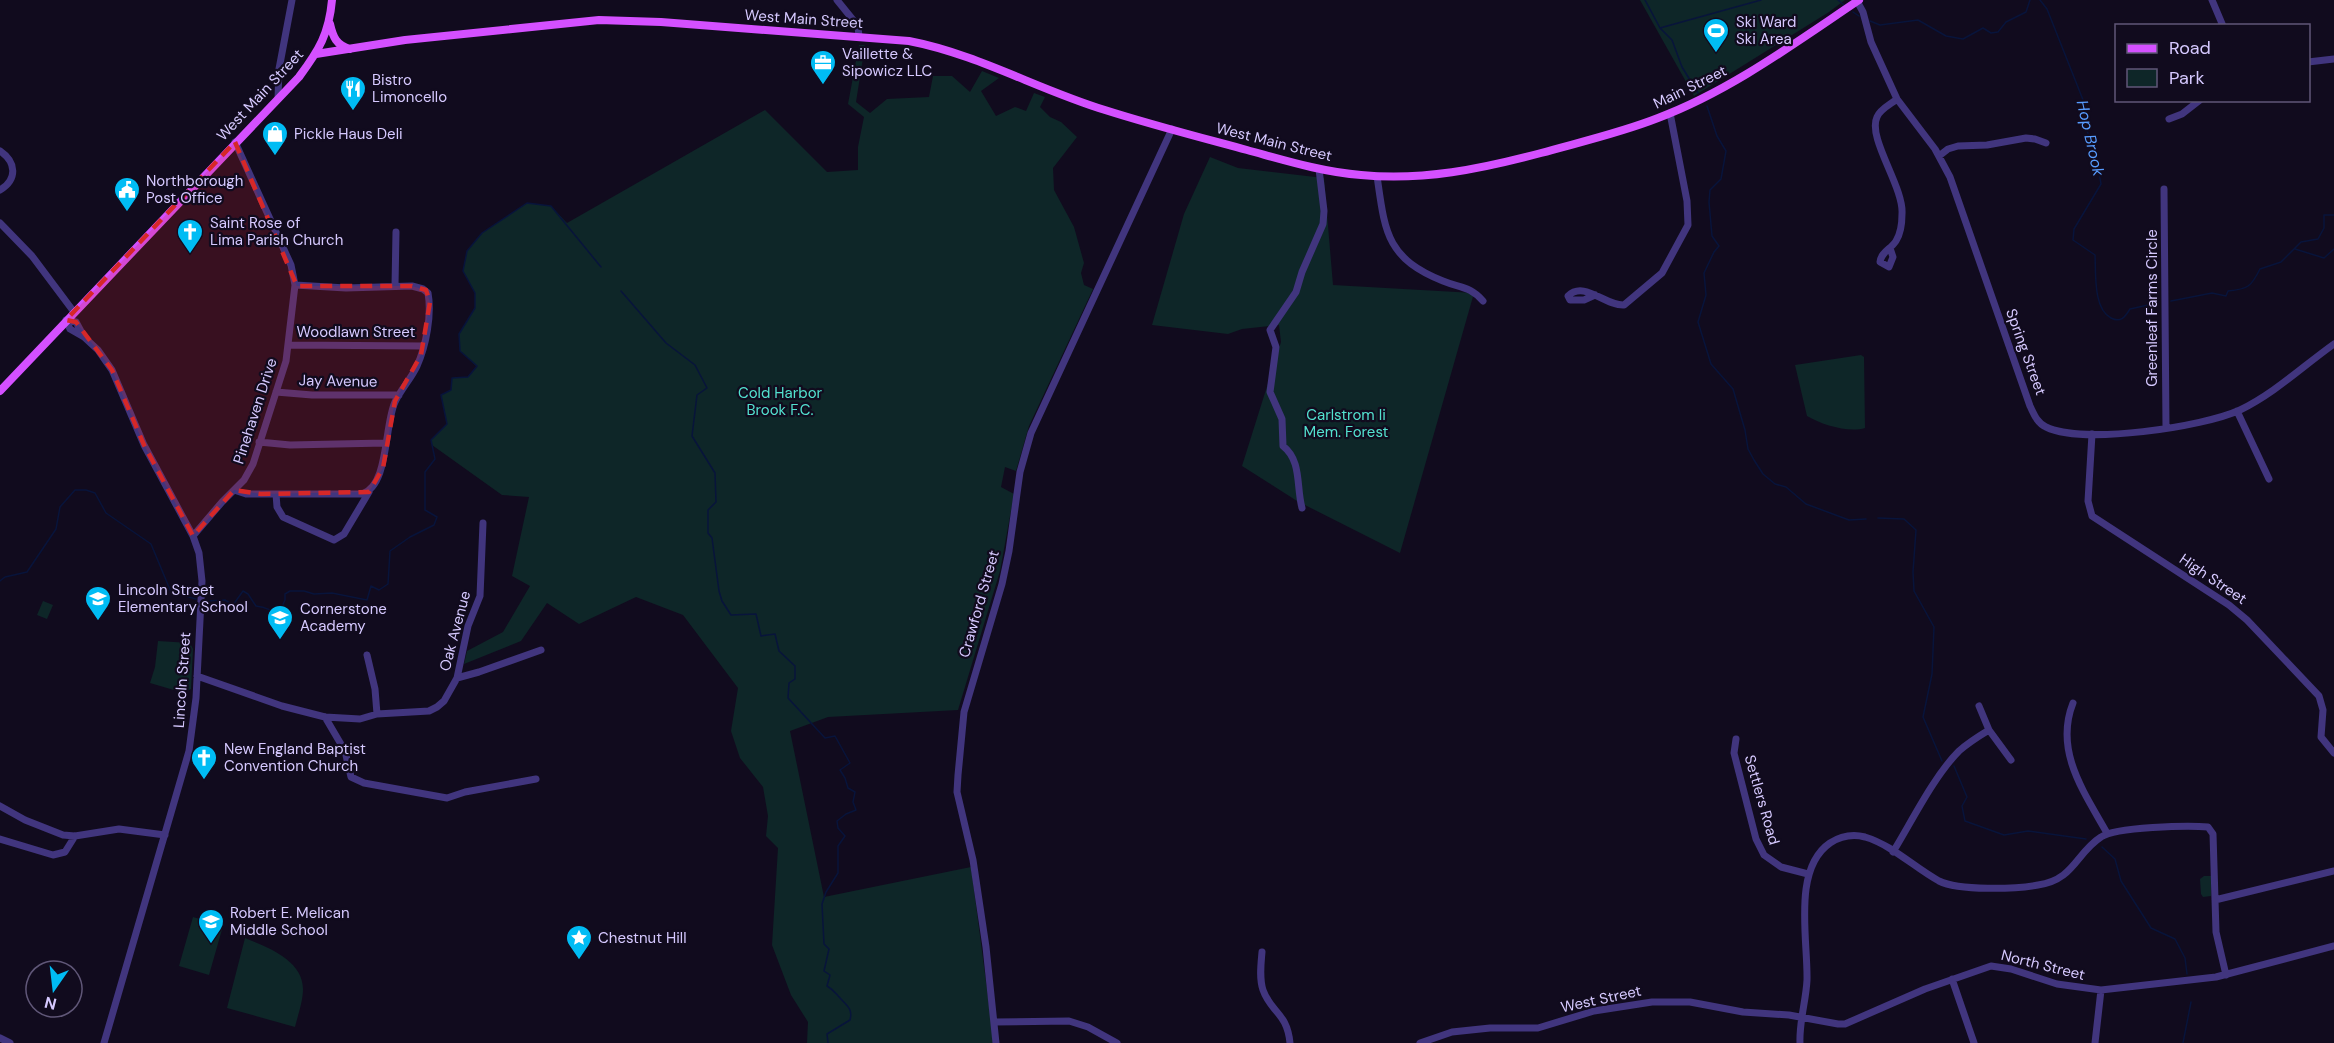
<svg xmlns="http://www.w3.org/2000/svg" width="2334" height="1043" viewBox="0 0 2334 1043" font-family="'DM Sans',sans-serif">
  <style>
    .green { fill: #0e2628 }
    .lines { fill: none; stroke-linecap: round; stroke-linejoin: round }
    .stream { stroke: #08143b; stroke-width: 1.5 }
    .minor { stroke: #41357e; stroke-width: 7 }
    .major { stroke: #d450ff; stroke-width: 8 }
    .marked { fill: #d62828; fill-opacity: 0.2; stroke: #d62828; stroke-width: 4.5; stroke-dasharray: 12 8; stroke-linejoin: round }
    .labels { text-anchor: middle; stroke-width: 4.5; stroke-linejoin: round; paint-order: stroke }
    .street-label { font-size: 15px; fill: #d6c9ff; stroke: #110b1e }
    .poi-label { font-size: 15px; fill: #d6c9ff; stroke: #110b1e; text-anchor: start }
    .park-label { font-size: 15px; fill: #53e1cf; stroke: #110b1e }
    .water-label { font-size: 16px; font-style: italic; fill: #579cff; stroke: #110b1e }
  </style>
  <rect width="100%" height="100%" fill="#110b1e"/>
  <path class="green" d="M1640,0H1845L1829,12L1694,96Z
    M859,45H865L856,102L870,113L887,99L929,97L933,76H952L970,92L982,71L999,78L981,91L996,116L1015,107L1026,111L1034,93L1045,97L1040,107L1050,117L1061,122L1077,137L1053,168L1054,190L1074,227L1084,263L1081,273L1084,285L1093,289L1029,426L1016,471L1005,467L1001,487L1014,494L1000,571L958,710L828,717L790,731L824,897L971,867L994,1043H807L808,1022L791,995L772,945L778,848L766,836L768,816L763,787L740,758L731,731L738,688L683,615L636,597L579,624L547,603L521,641L464,664L467,651L503,632L530,586L512,576L529,497L502,495L432,445L431,440L447,424L441,395L451,390L452,378L468,377L477,367L460,351L459,334L475,308V293L463,271L467,251L482,233L527,203L551,206L567,223L765,110L827,172L858,170V147L864,117L848,104Z
    M1210,157L1238,168L1324,178L1333,285L1474,293L1400,553L1297,501L1242,466L1281,342L1279,325L1242,329L1228,334L1152,325L1184,214Z
    M1861,355L1864,357L1865,428C1849,433 1822,425 1807,416L1795,365Z
    M43,601L53,605L47,619L37,615Z
    M158,641L190,643L193,649L191,689L184,693L150,683L155,667Z
    M2204,876H2211V896L2203,897L2201,894L2200,879Z
    M193,917L223,926L209,975L179,966Z
    M245,938C267,947 303,960 303,989C303,1001 298,1015 295,1027L227,1008Z"/>
  <g class="lines">
    <path class="stream" d="M1645,0L1660,28L1761,0
      M1838,0L1844,5
      M2040,0L2047,9L2089,115L2085,126L2095,151L2101,184L2074,229L2073,240L2095,255C2096,273 2093,309 2111,318C2121,323 2125,317 2130,309L2157,303
      M1853,12L1859,16
      M1870,21L1880,25L1918,20L1946,36L1963,39L1983,28L1991,33L1998,32L2006,22L2026,12L2030,0
      M1660,28L1672,40L1682,67L1698,93
      M1707,106L1717,136L1726,151L1721,179L1710,190L1709,202L1712,236L1719,246L1714,252L1704,273L1706,295L1698,322L1711,364L1733,389L1745,430L1748,449L1754,460L1763,474L1775,484L1786,487L1806,504L1849,520L1866,519
      M2295,249L2324,258L2334,249
      M621,291L666,343L695,365L707,388L697,395L692,436L715,473L716,502L708,510V533L712,538L719,591L722,601L731,615L756,614L761,636L775,634L779,651L795,666V679L789,683L788,698L825,738L835,736L850,763L840,770L845,778L848,788L855,792L853,802L856,810L846,814L837,821L838,828L845,836L838,846V873L826,892L822,904L824,944L829,949L824,971L830,975L827,986C834,990 836,994 841,999C847,1006 853,1009 850,1020L827,1034L828,1043
      M2171,301L2212,293L2226,296L2228,291C2248,289 2251,287 2260,269L2281,262L2301,242L2318,239L2324,228V215H2334
      M1878,518L1904,519L1916,530L1913,572L1914,591L1934,627L1932,674L1923,717L1942,761
      M0,581L5,577L27,572L56,529L60,507L75,490H86L95,493L106,513L151,544L171,592L196,599
      M207,601L225,600L233,605L243,591L248,594L256,606C268,607 269,611 279,613L285,600V594L290,591H304L314,594L332,593L367,600L371,586L379,590L388,584L390,551L410,537L434,525L437,517L425,510V472L435,459L431,440L447,424L441,395L451,390L452,378L468,377L477,366L460,351L459,334L475,308V293L463,271L467,251L482,233L527,203L551,206L601,267
      M1954,766L1967,797L1962,806L1965,821L2004,835L2028,831L2086,839
      M2102,847L2115,859L2121,881L2151,928L2175,939L2185,958L2187,974
      M2183,1043L2191,1002"/>
    <path class="minor" d="M837,0L858,26L859,37
      M2212,0L2223,26
      M1857,1L1863,12L1871,42L1897,99L1935,149L1950,177L2030,406C2034,414 2037,423 2046,427C2083,445 2203,427 2240,410C2275,393 2303,366 2334,344
      M2308,62L2334,59
      M278,99L279,69L292,0
      M2169,119L2182,114L2200,100
      M0,151C16,162 18,179 0,190
      M1939,156L1948,149L1958,146L1987,145L2026,138L2035,139L2046,143
      M1377,176C1385,232 1386,258 1443,281C1460,288 1470,286 1483,301
      M2164,189L2166,428
      M0,223L32,256L74,312
      M1890,248L1893,257L1889,267L1880,262C1881,252 1891,249 1896,241C1901,233 1902,223 1902,214C1904,187 1867,138 1877,117C1880,109 1891,104 1897,99
      M395,286L396,232
      M1595,295L1584,300H1570L1568,296C1584,280 1605,306 1624,305L1662,273L1688,225L1687,201L1670,113
      M66,320L70,329L84,337L98,350L112,370L144,445L193,536L199,553L202,581L196,698L189,751L104,1043
      M66,320L76,322L83,335
      M289,345L423,346
      M276,392L312,395H399
      M2237,411L2269,479
      M2092,434L2088,501L2092,516L2229,605L2247,620L2319,696L2323,710L2321,737L2334,753
      M259,442L290,445L385,443
      M234,490L246,494H362C389,486 384,426 395,402C401,389 411,379 417,366C426,346 432,315 428,293L423,289L412,286L346,288L295,285
      M276,494L277,507L283,517L334,540L344,534L369,492
      M1302,508C1296,486 1302,461 1283,446L1282,419L1270,392L1276,347L1270,330L1296,292L1302,272L1323,224L1324,211L1319,169
      M193,536L222,502L244,480L253,464L286,361L295,285L291,265L235,142
      M367,655L375,689L377,714
      M197,676L282,706L325,717L360,719L377,714L429,711L437,707L444,701L457,678L468,626L480,596L483,523
      M457,678L479,672L541,650
      M2073,703C2054,751 2084,792 2107,833
      M1979,706L1989,730L2011,760
      M325,717L345,751L351,777L364,783L447,798L465,792L536,779
      M1736,739L1734,753L1756,839L1764,855L1781,867L1808,874
      M0,806L25,820L63,835L75,836L119,829L165,835
      M0,839L53,855L65,852L75,836
      M1893,852C1912,821 1934,776 1959,751C1968,743 1979,736 1989,730
      M2215,900L2334,871
      M1262,952C1261,964 1259,978 1263,990C1271,1013 1287,1012 1290,1043
      M1952,979L1974,1043
      M994,1022L1069,1021L1088,1027L1117,1043
      M0,1038L10,1043
      M996,1043L986,947L973,860L957,792L958,775L964,712L1002,584L1009,551L1020,472L1031,433L1172,129
      M1420,1043L1452,1032L1490,1028H1538L1594,1011L1652,1002H1690L1743,1012L1789,1015L1838,1024H1845L1925,989L1991,966L2011,969L2057,984L2101,990L2216,977L2334,946
      M1800,1043C1799,1022 1806,1001 1807,980C1808,940 1792,869 1830,843C1841,836 1853,834 1865,837C1892,845 1915,868 1939,881C1959,891 2016,889 2038,885C2074,880 2076,853 2101,837C2115,827 2189,825 2208,827L2213,834L2216,932L2226,975
      M2095,1043L2101,990"/>
    <path class="major" d="M330,24C333,37 336,45 350,49
      M316,54L405,40L599,20L661,22L909,41C977,54 1039,90 1105,110C1152,125 1199,137 1247,150C1284,160 1322,172 1361,175C1423,181 1481,169 1541,153C1580,142 1620,133 1658,118C1730,91 1795,43 1859,0
      M0,391L299,77C319,50 329,34 332,0"/>
  </g>
  <path class="marked" d="M235,142L297,286H412L426,290L430,302L421,355L395,401L383,468L369,492L261,494L234,490L193,536L144,445L112,370L76,322L66,320Z"/>
  <defs>
    <symbol id="stadium-pin" viewBox="-11 -11 22 30"><path d="M0 17L-7.5 6A9.5 9.5 0 1 1 7.5 6Z" fill="#00bcf4" stroke="#110b1e"/><path d="M0-5a6.5 5 0 1 0 0 10a6.5 5 0 1 0 0-10ZM-3.5-1.8h7v3.6h-7Z" fill="#fff"/></symbol>
    <symbol id="office-pin" viewBox="-11 -11 22 30"><path d="M0 17L-7.5 6A9.5 9.5 0 1 1 7.5 6Z" fill="#00bcf4" stroke="#110b1e"/><path d="M-6-3h4V-5.5h4V-3h4V5H-6ZM-1-4.5V-3h2v-1.5ZM-6 0V1H6V0Z" fill="#fff"/></symbol>
    <symbol id="restaurant-pin" viewBox="-11 -11 22 30"><path d="M0 17L-7.5 6A9.5 9.5 0 1 1 7.5 6Z" fill="#00bcf4" stroke="#110b1e"/><path d="M-5-6h1v4h1v-4h1v4h1v-4h1v5L-1.5 .5V6h-2V.5L-5-1ZM5-6V6H3V1.5H1.5Q1.5-4 5-6Z" fill="#fff"/></symbol>
    <symbol id="shop-pin" viewBox="-11 -11 22 30"><path d="M0 17L-7.5 6A9.5 9.5 0 1 1 7.5 6Z" fill="#00bcf4" stroke="#110b1e"/><path d="M-5-2.5h2.3a2.7 3.5 0 0 1 5.4 0H5L5.5 6h-11ZM-1.5-2.5h3a1.5 2.3 0 0 0-3 0Z" fill="#fff"/></symbol>
    <symbol id="civic-pin" viewBox="-11 -11 22 30"><path d="M0 17L-7.5 6A9.5 9.5 0 1 1 7.5 6Z" fill="#00bcf4" stroke="#110b1e"/><path d="M-.6-6.5H3V-4.5H.6V-3L4-1V1h2V6H-6V1h2V-1L-.6-3ZM-1.2 2.5V6h2.4V2.5Z" fill="#fff"/></symbol>
    <symbol id="church-pin" viewBox="-11 -11 22 30"><path d="M0 17L-7.5 6A9.5 9.5 0 1 1 7.5 6Z" fill="#00bcf4" stroke="#110b1e"/><path d="M-1.2-6h2.4v3.5h3.3v2.4h-3.3V6h-2.4V-.1h-3.3v-2.4h3.3Z" fill="#fff"/></symbol>
    <symbol id="school-pin" viewBox="-11 -11 22 30"><path d="M0 17L-7.5 6A9.5 9.5 0 1 1 7.5 6Z" fill="#00bcf4" stroke="#110b1e"/><path d="M0-5L7-2L0 1L-7-2ZM-4 1L0 2.5L4 1V4Q0 6-4 4Z" fill="#fff"/></symbol>
    <symbol id="sight-pin" viewBox="-11 -11 22 30"><path d="M0 17L-7.5 6A9.5 9.5 0 1 1 7.5 6Z" fill="#00bcf4" stroke="#110b1e"/><path d="M0-6L1.8-2.2L6-1.7L2.9 1.2L3.7 5.4L0 3.3L-3.7 5.4L-2.9 1.2L-6-1.7L-1.8-2.2Z" fill="#fff"/></symbol>
  </defs>
  <g fill-rule="evenodd">
    <use href="#stadium-pin" x="1701" y="16" width="30" height="40"/>
    <use href="#office-pin" x="808" y="48" width="30" height="40"/>
    <use href="#restaurant-pin" x="338" y="74" width="30" height="40"/>
    <use href="#shop-pin" x="260" y="119" width="30" height="40"/>
    <use href="#civic-pin" x="112" y="175" width="30" height="40"/>
    <use href="#church-pin" x="175" y="217" width="30" height="40"/>
    <use href="#school-pin" x="83" y="584" width="30" height="40"/>
    <use href="#school-pin" x="265" y="603" width="30" height="40"/>
    <use href="#church-pin" x="189" y="743" width="30" height="40"/>
    <use href="#school-pin" x="196" y="907" width="30" height="40"/>
    <use href="#sight-pin" x="564" y="923" width="30" height="40"/>
  </g>
  <g class="labels">
    <g class="street-label">
      <text transform="translate(804 19) rotate(4)" y="5">West Main Street</text>
      <text transform="translate(1690 87) rotate(-26)" y="5">Main Street</text>
      <text transform="translate(260 95) rotate(-47)" y="5">West Main Street</text>
      <text transform="translate(1274 142) rotate(14)" y="5">West Main Street</text>
      <text transform="translate(2152 308) rotate(-90)" y="5">Greenleaf Farms Circle</text>
      <text x="356" y="337">Woodlawn Street</text>
      <text transform="translate(2026 352) rotate(70)" y="5">Spring Street</text>
      <text transform="translate(338 381) rotate(1)" y="5">Jay Avenue</text>
      <text transform="translate(255 411) rotate(-72)" y="5">Pinehaven Drive</text>
      <text transform="translate(2213 579) rotate(34)" y="5">High Street</text>
      <text transform="translate(979 604) rotate(-74)" y="5">Crawford Street</text>
      <text transform="translate(455 631) rotate(-75)" y="5">Oak Avenue</text>
      <text transform="translate(182 680) rotate(-86)" y="5">Lincoln Street</text>
      <text transform="translate(1762 800) rotate(74)" y="5">Settlers Road</text>
      <text transform="translate(2043 965) rotate(14)" y="5">North Street</text>
      <text transform="translate(1601 999) rotate(-12)" y="5">West Street</text>
    </g>
    <g class="poi-label">
      <text x="1736" y="27">Ski Ward<tspan x="1736" dy="17">Ski Area</tspan></text>
      <text x="842" y="59">Vaillette &amp;<tspan x="842" dy="17">Sipowicz LLC</tspan></text>
      <text x="372" y="85">Bistro<tspan x="372" dy="17">Limoncello</tspan></text>
      <text x="294" y="139">Pickle Haus Deli</text>
      <text x="146" y="186">Northborough<tspan x="146" dy="17">Post Office</tspan></text>
      <text x="210" y="228">Saint Rose of<tspan x="210" dy="17">Lima Parish Church</tspan></text>
      <text x="118" y="595">Lincoln Street<tspan x="118" dy="17">Elementary School</tspan></text>
      <text x="300" y="614">Cornerstone<tspan x="300" dy="17">Academy</tspan></text>
      <text x="224" y="754">New England Baptist<tspan x="224" dy="17">Convention Church</tspan></text>
      <text x="230" y="918">Robert E. Melican<tspan x="230" dy="17">Middle School</tspan></text>
      <text x="598" y="943">Chestnut Hill</text>
    </g>
    <g class="park-label">
      <text x="780" y="398">Cold Harbor<tspan x="780" dy="17">Brook F.C.</tspan></text>
      <text x="1346" y="420">Carlstrom Ii<tspan x="1346" dy="17">Mem. Forest</tspan></text>
    </g>
    <g class="water-label">
      <text transform="translate(2091 138) rotate(77)" y="6">Hop Brook</text>
    </g>
  </g>
  <rect x="2115" y="24" width="195" height="78" fill="#110b1e" stroke="#605778" stroke-width="1.5"/>
  <rect x="2127" y="44" width="30" height="9" fill="#d450ff" stroke="#605778" stroke-width="1.5"/>
  <text x="2169" y="54" font-size="18" fill="#d6c9ff">Road</text>
  <rect x="2127" y="69" width="30" height="18" fill="#0e2628" stroke="#605778" stroke-width="1.5"/>
  <text x="2169" y="84" font-size="18" fill="#d6c9ff">Park</text>
  <g transform="translate(54 989) rotate(194)"><circle r="28" fill="#110b1e" stroke="#605778" stroke-width="1.5"/>
  <path d="M0-4.5L10 22L0 15L-10 22Z" fill="#00bcf4"/>
  <text y="-9" font-size="16" font-weight="bold" text-anchor="middle" fill="#d6c9ff">N</text>
  </g>
</svg>
